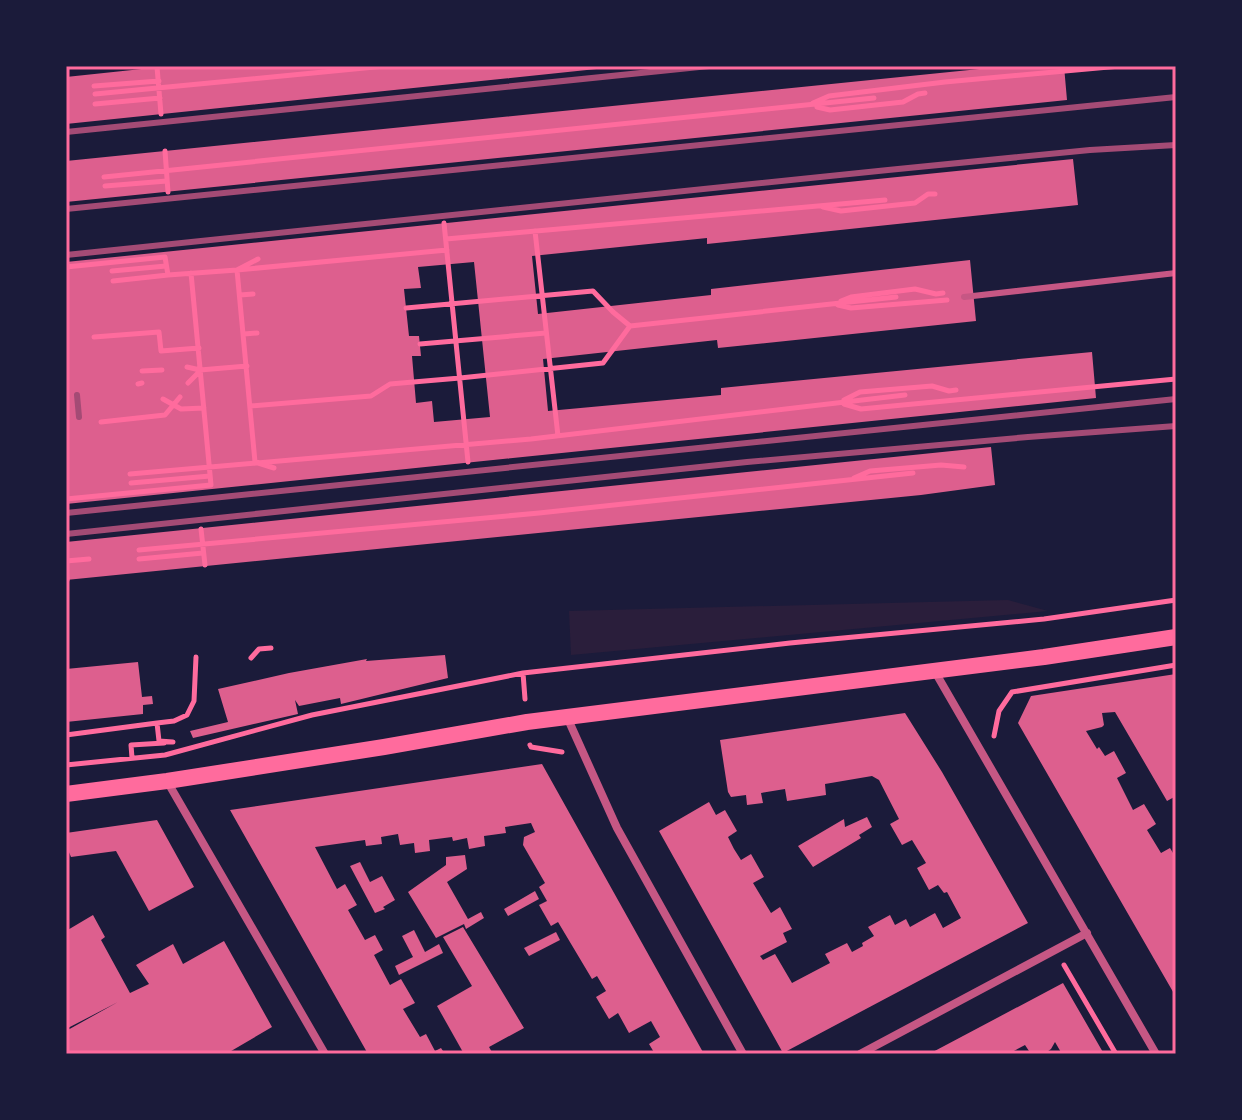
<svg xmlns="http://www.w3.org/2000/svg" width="1242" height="1120" viewBox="0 0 1242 1120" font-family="Rubik,sans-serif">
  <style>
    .green { fill: #2a1e3b }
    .building { fill: #dd5f8e; fill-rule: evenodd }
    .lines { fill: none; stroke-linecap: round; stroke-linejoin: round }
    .path { stroke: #ff6b9d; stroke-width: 5 }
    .service { stroke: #c65784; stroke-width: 6 }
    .minor { stroke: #c65784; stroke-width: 8 }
    .secondary { stroke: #ff6b9d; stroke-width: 16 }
    .rail { stroke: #a44b75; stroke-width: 6 }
    .neatline { fill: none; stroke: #ff6b9d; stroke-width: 3 }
  </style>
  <rect width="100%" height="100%" fill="#1b1b3a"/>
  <path class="green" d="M1008,600L1048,611L571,655L569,611Z"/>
  <path class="building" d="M170,66H606V68L66,124V77Z
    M1009,66H1064L1067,100L66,202V161Z
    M1073,159L1078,205L707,244V238L532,256L538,314L711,295V289L970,260L976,321L718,348L717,340L543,359L548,411L721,395V388L1092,352L1096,398L66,504V262ZM474,262L490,417L434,422L432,401L416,403L412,356H421L419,336H409L404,289L421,288L418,267Z
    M991,447L995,485L921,495L66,580V542Z
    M445,655L448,678L341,704L340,698L299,706L295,700L298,714L193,738L190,731L228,722L218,689L289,673L367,659L366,661Z
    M138,662L142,697L152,696L153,704L143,705V714L66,722V669Z
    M1176,674V796L1167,801L1115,712L1102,713L1104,725L1102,727L1086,731L1097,749L1099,747L1105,756L1114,751L1126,773L1117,778L1133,810L1144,804L1156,824L1147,830L1161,853L1170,848L1176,858V873L1173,875L1176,880V997L1018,723L1031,696Z
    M905,713L942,772L1028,923L783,1053L659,831L709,802L716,815L725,810L737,831L728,837L734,849L741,860L751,854L764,877L753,883L771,913L780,907L792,929L783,933L787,942L760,956L763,960L775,954L792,983L830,963L825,954L847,943L852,952L863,946L862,943L874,936L868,927L890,915L895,925L906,919L910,927L935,913L943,928L961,918L947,892L944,893L938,885L929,890L917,868L926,863L912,840L902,845L890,824L899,819L879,780L872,776L825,784L826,795L787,801L785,789L761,793L763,803L747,805L746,795L731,797L728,792L720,740Z
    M542,764L704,1054H655L649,1044L660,1037L651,1021L629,1033L618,1013L609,1019L596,997L606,991L597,976L592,979L558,922L551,926L539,905L547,901L539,887L545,883L523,845L524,837L535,832L531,823L505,827L506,833L484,836L485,846L469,849L467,838L453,841L452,837L429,840L430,851L415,853L414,843L400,845L398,834L381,837L382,844L366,846L365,840L315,847L337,889L345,884L357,905L348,910L365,940L375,935L383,950L374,955L390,985L401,979L415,1003L403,1009L420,1037L426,1034L435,1051L441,1048L445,1054H368L230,810Z
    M867,817L872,827L859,835L861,838L813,867L798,846L844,819L845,827Z
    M157,820L194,887L149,911L116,851L71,857L66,845V833Z
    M465,855L467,869L447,882L468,919L481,912L484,918L466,929L464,924L436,938L408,892L446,865V857Z
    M360,862L370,882L382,876L395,900L383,907L385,909L375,913L350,866Z
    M535,891L539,899L508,916L504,909Z
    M93,915L105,937L101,940L130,993L149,984L136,965L173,944L183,964L224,941L272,1027L226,1054H66V1031L118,1002L66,1029V1020L69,1018L66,1013V931Z
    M463,927L524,1028L489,1047L493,1054H464L437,1006L472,986L443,937Z
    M414,930L425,952L439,944L443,953L399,975L395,966L413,957L402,936Z
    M556,932L560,940L529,956L524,948Z
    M1063,983L1104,1054H1062L1055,1042L1051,1049L1044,1054H1031L1025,1045L1012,1052L1014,1054H929Z"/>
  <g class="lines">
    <path class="path" d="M157,67L161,114
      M94,86L159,81
      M95,94L385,66
      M813,103L829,96L945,82L1120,66
      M95,104L160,98
      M817,107L830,110L903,102L918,94L925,93
      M165,151L168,192
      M104,177L874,98
      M105,186L167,181
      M823,207L841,211L915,203L928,194H935
      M444,223L468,462
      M535,231L558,436
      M446,239L885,200
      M66,267L165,257L168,275L237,270L258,259
      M112,271L166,266
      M113,281L168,275
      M240,295L253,294
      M841,301L851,297L915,289L936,294L943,293
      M838,305L851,308L947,300
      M630,326L896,297
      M244,334L257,333
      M94,337L159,332L161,351L199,348
      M420,344L546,333
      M187,367L200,370L247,366
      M142,371L162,370
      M188,383L200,371
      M138,384L142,383
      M163,399L181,409L204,408
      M844,400L860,392L932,386L949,391L956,390
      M844,404L861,409L1176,379
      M250,406L371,396L390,384L460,378L603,363L630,326L613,312L593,291L406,308
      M101,422L165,415L180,397
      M274,468L255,462L237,270L447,250
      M130,474L531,439L905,395
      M854,478L870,471L941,465L964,467
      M131,483L210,476
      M66,499L211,485L191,273
      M201,529L205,565
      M139,550L539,513L913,473
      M139,559L203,553
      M66,561L89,559
      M66,567L67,580
      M251,658L259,649L271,648
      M525,699L523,673L790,643L1044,619L1176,600
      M157,723L174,721L187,715L194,701L196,657
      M66,735L157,723L159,741L173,742
      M994,736L999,711L1012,692L1176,665
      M530,745L531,747L562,752
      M132,758L131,745L164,743
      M66,765L165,755L312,715L523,673
      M1064,965L1116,1054"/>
    <path class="service" d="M964,297L1176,273"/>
    <path class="minor" d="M934,670L1156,1054
      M567,717L617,828L743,1054
      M167,781L325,1054
      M860,1054L1087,933"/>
    <path class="secondary" d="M66,794L167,781L384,747L527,722L1044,657L1176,637"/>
    <path class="rail" d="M66,132L709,66
      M66,209L1176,97
      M66,255L888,170L1090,150L1176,145
      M77,395L79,417
      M66,513L1176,399
      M66,534L747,462L1028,437L1176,426"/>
  </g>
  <rect width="1242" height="1120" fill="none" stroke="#1b1b3a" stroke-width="136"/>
  <rect x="68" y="68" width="1106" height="984" class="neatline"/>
</svg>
